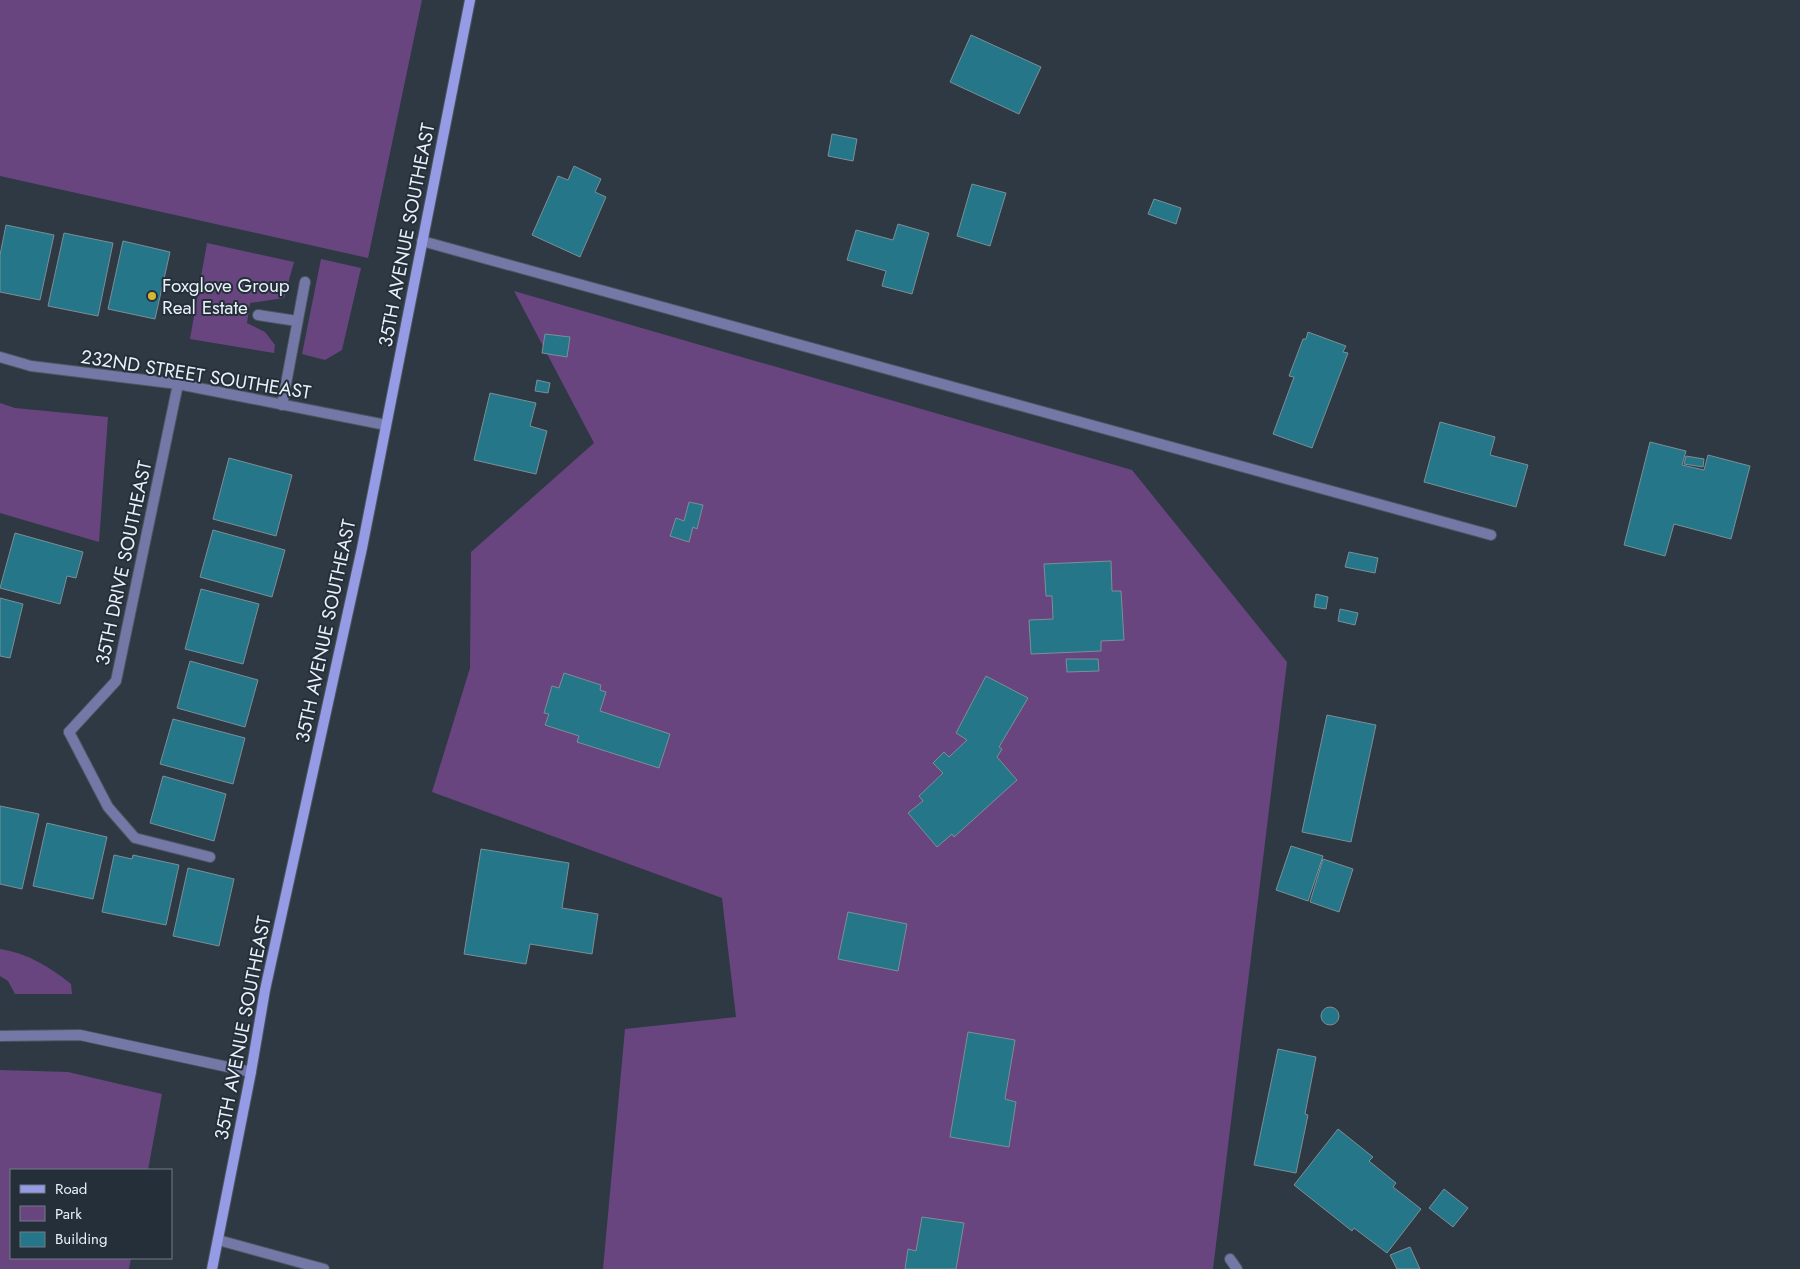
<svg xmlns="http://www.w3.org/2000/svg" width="1800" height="1269" viewBox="0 0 1800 1269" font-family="Jost,sans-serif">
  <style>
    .green { fill: #694580 }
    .building { fill: #26768a; stroke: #7b8f96 }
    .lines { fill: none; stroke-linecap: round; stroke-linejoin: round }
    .lane-casing { stroke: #4c5661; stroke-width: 12 }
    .street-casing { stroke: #4c5661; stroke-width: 12 }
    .secondary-casing { stroke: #4c5661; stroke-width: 12 }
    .lane { stroke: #7478a7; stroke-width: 10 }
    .street { stroke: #7478a7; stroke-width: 10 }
    .secondary { stroke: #969be6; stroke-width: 10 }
    .poi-dot { fill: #d4b635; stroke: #242f3a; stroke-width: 2 }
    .labels { text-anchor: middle; stroke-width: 4; stroke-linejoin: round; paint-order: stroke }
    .street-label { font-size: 19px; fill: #e9f0f7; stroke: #242f3a }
    .poi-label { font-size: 19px; fill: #e9f0f7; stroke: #242f3a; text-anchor: start }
  </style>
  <rect width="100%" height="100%" fill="#2e3944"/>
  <path class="green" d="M0,0H422L368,258L0,176Z
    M207,243L294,262L284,298L250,303L247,323L265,332L275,345L274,353L190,339Z
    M321,259L361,268L342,350L325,360L302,354Z
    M514,291L1132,470L1287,662L1213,1269H603L625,1029L736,1017L722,898L432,792L470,668L471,552L594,443Z
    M0,403L15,408L108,417L99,542L0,513Z
    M0,949C27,953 50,967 71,984L72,994H15L8,981L0,976Z
    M0,1070L68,1072L162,1094L148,1170H11V1258H131L129,1269H0Z"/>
  <path class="building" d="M971,35L1041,67L1019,114L950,82Z
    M832,134L857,139L853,161L828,156Z
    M574,166L601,179L595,192L606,197L580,257L532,235L558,176L568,180Z
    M972,184L1006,193L990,246L957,236Z
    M1154,199L1181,208L1176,224L1148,214Z
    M898,224L929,233L912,294L882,286L886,271L847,260L856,230L893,240Z
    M6,225L54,235L40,300L0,292V255Z
    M64,233L113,243L98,316L48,306Z
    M123,241L170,252L155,319L108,309Z
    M1308,332L1346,346L1343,352L1348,353L1312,448L1273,434L1294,377L1289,376L1303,339H1306Z
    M545,334L570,337L567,357L542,353Z
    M537,380L550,383L548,393L535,391Z
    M490,393L536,403L530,426L547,431L536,474L474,460Z
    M1440,422L1495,437L1490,455L1528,465L1516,507L1424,482Z
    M1650,442L1686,451L1682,465L1704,470L1708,455L1750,466L1731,539L1674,524L1665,556L1624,545Z
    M1686,456L1704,459L1703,467L1684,464Z
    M229,458L292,475L276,536L213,519Z
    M689,502L703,505L697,529L693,527L689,542L670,536L676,518L684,521Z
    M213,530L285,550L272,597L200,577Z
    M15,533L83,552L76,578L67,576L60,604L0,588Z
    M1349,552L1378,558L1375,573L1345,567Z
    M1111,561L1112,591H1121L1124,640L1101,641V651L1031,654L1029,620L1053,619L1052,596H1046L1044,564Z
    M201,589L259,604L243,664L185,649Z
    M1316,594L1328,597L1326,609L1314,607Z
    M0,598L23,604L10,658L0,656Z
    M1340,609L1358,613L1355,625L1338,621Z
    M1066,659H1098L1099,671L1067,672Z
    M190,661L258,680L245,727L177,708Z
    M564,673L601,685L600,690L606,692L600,711L670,734L659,768L577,742L579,736L545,725L549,714L544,713L552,686L559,688Z
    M986,676L1028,698L999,747L1002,749L997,757L1017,780L954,837L952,834L937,847L908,813L923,801L919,796L943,773L933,763L944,752L949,757L967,740L956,733Z
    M1327,715L1376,725L1351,842L1302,832Z
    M173,719L245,738L233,784L160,764Z
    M163,776L226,794L214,841L150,823Z
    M0,806L39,814L22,889L0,884Z
    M47,823L107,837L93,899L33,886Z
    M1291,846L1323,856L1308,901L1276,890Z
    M481,849L569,863L562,908L598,914L592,954L530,944L526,964L464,954Z
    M114,855L132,859L133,855L179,865L166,925L102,912Z
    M1323,859L1353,869L1339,912L1310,902Z
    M188,868L234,879L219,946L173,936Z
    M848,912L907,924L898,971L838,959Z
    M1321 1016a9 9 0 1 1 18 0a9 9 0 1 1-18 0Z
    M968,1032L1015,1040L1005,1099L1016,1102L1009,1147L950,1137Z
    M1278,1049L1316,1057L1305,1114L1308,1115L1296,1173L1254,1165Z
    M1338,1129L1373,1157L1369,1161L1396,1183L1393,1187L1421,1209L1387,1253L1354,1228L1352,1231L1294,1185Z
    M1444,1189L1468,1208L1453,1227L1429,1208Z
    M922,1217L964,1223L956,1269H905L908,1249L916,1251Z
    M1410,1247L1420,1269H1397L1390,1255Z"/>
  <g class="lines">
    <defs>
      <path id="lane" d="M258,315L297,321
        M282,405L305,282
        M69,732L108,807L135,838L210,857
        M1230,1259L1237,1269"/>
      <path id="street" d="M422,241L1491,535
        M0,357L31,366L178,384L386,425
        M69,732L116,681L178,384
        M0,1036L80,1035L251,1072
        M218,1240L324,1269"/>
      <path id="secondary" d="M212,1269L251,1072L265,990L362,548L470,0"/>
    </defs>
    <use href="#lane" class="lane-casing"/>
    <use href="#street" class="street-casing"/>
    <use href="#secondary" class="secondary-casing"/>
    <use href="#lane" class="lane"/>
    <use href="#street" class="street"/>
    <use href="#secondary" class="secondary"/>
  </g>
  <circle class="poi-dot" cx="152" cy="296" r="5"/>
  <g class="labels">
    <g class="street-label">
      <text transform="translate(406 235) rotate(-79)" y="7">35TH AVENUE SOUTHEAST</text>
      <text transform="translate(196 374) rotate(9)" y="7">232ND STREET SOUTHEAST</text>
      <text transform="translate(123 563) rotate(-78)" y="7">35TH DRIVE SOUTHEAST</text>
      <text transform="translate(325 631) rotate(-78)" y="7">35TH AVENUE SOUTHEAST</text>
      <text transform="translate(242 1028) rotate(-79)" y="7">35TH AVENUE SOUTHEAST</text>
    </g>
    <g class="poi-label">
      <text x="162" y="292">Foxglove Group<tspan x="162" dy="22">Real Estate</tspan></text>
    </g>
  </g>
  <rect x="10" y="1169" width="162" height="90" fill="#242f3a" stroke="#737c86"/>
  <rect x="20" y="1185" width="25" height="8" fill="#969be6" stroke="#737c86"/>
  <text x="55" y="1194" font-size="15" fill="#e9f0f7">Road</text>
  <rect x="20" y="1206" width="25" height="15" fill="#694580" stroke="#737c86"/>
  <text x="55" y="1219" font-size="15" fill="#e9f0f7">Park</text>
  <rect x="20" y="1232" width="25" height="15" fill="#26768a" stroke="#737c86"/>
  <text x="55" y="1244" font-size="15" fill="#e9f0f7">Building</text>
</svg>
